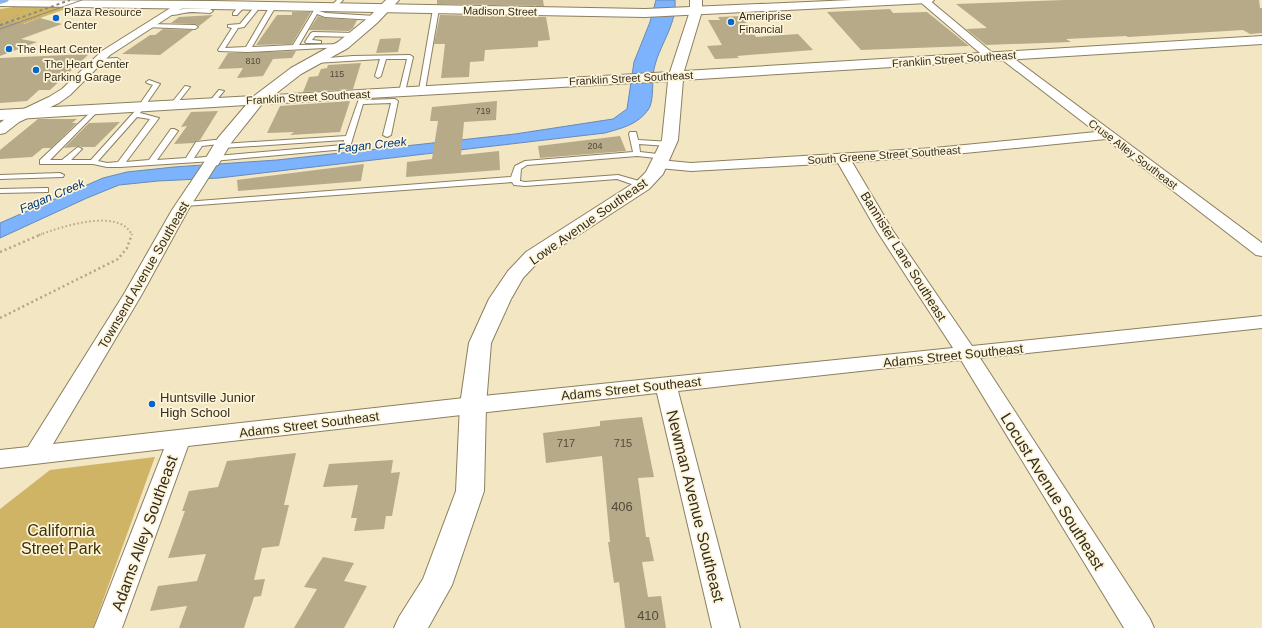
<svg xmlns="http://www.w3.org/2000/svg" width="1262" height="628" viewBox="0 0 1262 628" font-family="Helvetica,sans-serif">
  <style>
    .green { fill: #d0b466 }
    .water { fill: #7db2fc; stroke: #668aba }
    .building { fill: #b6aa88 }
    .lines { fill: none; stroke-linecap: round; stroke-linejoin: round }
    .service-casing { stroke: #8b7f5f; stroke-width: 2 }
    .minor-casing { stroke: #8b7f5f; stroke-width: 2 }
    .tertiary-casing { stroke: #8b7f5f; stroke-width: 2 }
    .secondary-casing { stroke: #8b7f5f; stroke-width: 2 }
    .trunk-casing { stroke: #fff; stroke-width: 2 }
    .path-far2 { stroke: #b1a68b; stroke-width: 1.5; stroke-dasharray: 1 2; stroke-linecap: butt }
    .path-far1 { stroke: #b1a68b; stroke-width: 2; stroke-dasharray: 1.5 2.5; stroke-linecap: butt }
    .path { stroke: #b1a68b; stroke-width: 2.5; stroke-dasharray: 2 3; stroke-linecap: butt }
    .service { fill: #fff; fill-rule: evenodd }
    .minor { fill: #fff; fill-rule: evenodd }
    .tertiary { fill: #fff; fill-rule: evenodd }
    .secondary { fill: #fff; fill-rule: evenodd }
    .trunk { fill: #8cb3e8; fill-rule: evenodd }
    .tram { stroke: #918871; stroke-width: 1 }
    .rail { stroke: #918871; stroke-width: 2; stroke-dasharray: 3 3; stroke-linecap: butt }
    .poi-dot { fill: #0365ce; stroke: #fef4d8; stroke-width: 1.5 }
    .labels { text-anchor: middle; stroke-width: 3.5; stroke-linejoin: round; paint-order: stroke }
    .far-number-label { font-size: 9px; fill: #534c3a }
    .far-street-label { font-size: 11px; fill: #322d20; stroke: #fef4d8 }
    .far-poi-label { font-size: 11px; fill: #322d20; stroke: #fef4d8; text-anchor: start }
    .number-label { font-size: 11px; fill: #534c3a }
    .far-water-label { font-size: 12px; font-style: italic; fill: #003776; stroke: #fef4d8 }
    .street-label { font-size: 13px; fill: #322d20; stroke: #fef4d8 }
    .poi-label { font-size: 13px; fill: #322d20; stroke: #fef4d8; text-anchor: start }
    .near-number-label { font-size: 13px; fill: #534c3a }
    .near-street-label { font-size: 16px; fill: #322d20; stroke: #fef4d8 }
    .near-park-label { font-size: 16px; fill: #3d3005; stroke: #fef4d8 }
  </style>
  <rect width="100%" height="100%" fill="#f3e6c3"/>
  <path class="green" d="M20,6H74L6,30L0,35V9Z
    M155,457L93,628H0V509L50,470Z"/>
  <path class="water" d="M656,0H675C677,23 661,43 655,65C651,76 655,102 648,110C637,125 622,128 605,133L219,178L158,181L119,185L87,198L0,238V223L103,178L127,172L174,167L277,160L515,134L613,119L627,109L634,62L650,22Z"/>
  <path class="building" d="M437,0H543L544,6L437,4Z
    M1064,0H1259L1260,8H1262V33L1250,34L1243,30L1128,37L1126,36L1066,39L1071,42L986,45L966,29L987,28L956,4Z
    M890,9L893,13L927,12L969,46L861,50L827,12Z
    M292,12H311L292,44L256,45L277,15H292Z
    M213,15L199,26L195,24L171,23L179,17Z
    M440,15L546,17L550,40L538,41V47L485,50L484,61L470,62L469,77L441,78L445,44H434Z
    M318,16L325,18L357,20L353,28L349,31L309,30Z
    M742,16L756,37L798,34L813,50L737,56L739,58L715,59L707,46L722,45L708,20H720L718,17Z
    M40,18L62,24L21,39L37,42L0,56V25L12,21L24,24Z
    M163,29L193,30L160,55L122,54L150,35H155Z
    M401,38L398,52L376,53L380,39Z
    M296,51L292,58L273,59L263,76L237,78L243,68L218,69L228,53Z
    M89,54L50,90H39L27,101L0,103V58Z
    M361,63L353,89L303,92L309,77L318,76L321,69L327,68L328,65Z
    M350,101L340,132L290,135L294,132L267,133L280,106Z
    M497,101L496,120L464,122L461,155L499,151L500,170L406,177L407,162L432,159L438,121H430L432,107Z
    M218,111L200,140L196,141L194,143L174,144L187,126L181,127L191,112Z
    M38,119H77L72,123H77L51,148H43L32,157L0,159V150Z
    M120,122L95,147H82L79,146L75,147L64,148L89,123Z
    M620,136L626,151L540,158L538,146Z
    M364,164L361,181L238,191L237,180Z
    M642,417L654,477L638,478L646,537H649L654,561L642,562L648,597L661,596L666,628H625L619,582L614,583L608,542H610L602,456L546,463L543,433L600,426V421Z
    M296,453L284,505H289L279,546L262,548L254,580L265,579L261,596L254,597L244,628H179L187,606L150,611L158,586L197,581L206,554L168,558L185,511H182L189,491L218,487L227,461Z
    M393,460L391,473L400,472L392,516H386L384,529L354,531L357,518H351L358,485L323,487L329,464Z
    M323,557L354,563L344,581L367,586L344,628H294L317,589L304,587Z"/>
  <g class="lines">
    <defs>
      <path id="service" d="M337,0H343L335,8H331V6Z
        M241,4L246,5L237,15H233V13Z
        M256,5L261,6L244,27L238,28L225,48L246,47L270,6L273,4L276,6L252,47L293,45L316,7L319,5L322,7L319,11L326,13L375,16L378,18L375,20L325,17L317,14L299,45L345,44L346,45L343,47L247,52L219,51L218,50L232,28L228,27V25L240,24Z
        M436,7L439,9L425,90L422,92L419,90L433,9Z
        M183,9H210L213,11L210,13C202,13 192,11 184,13C177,14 171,17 165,13Z
        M148,24L195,25L198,27L195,29L146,27L145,26Z
        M313,32L355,33L358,35L355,37L315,36L312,40L321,41V43H306L305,42L311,33Z
        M410,55L413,57L405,92L402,94L399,92L407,59H386L381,76L378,78L375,76L380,59L315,63L312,61L315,59L353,56Z
        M98,59L117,58L120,60L117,62H96L95,61Z
        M149,80L160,84L140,113L159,118L126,162L149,160L171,129H174L178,131L157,160L186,158L196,142L224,139L228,141L227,143L202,146L194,158L343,145L344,140L222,148L218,146L222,144L346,136L361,93L366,94L364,100L395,99L398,101L391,135L387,137L383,135L391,103L363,104L350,147L346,149L213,161L120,167H107L93,164H40V160L95,108L97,107L100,109L99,110L50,160H62L78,147L82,149L71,160H91L135,111L153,85L147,83L146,82ZM137,117L150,119L118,162L107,163L98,161Z
        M185,86L190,87L175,106H171L170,105Z
        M219,90L224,91L213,104H209L208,103Z
        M630,132H636L638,140L671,142L672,144L668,146L639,144L640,152L666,155V159L637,156L527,165L521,169L520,181L525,182L618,175L646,183V187H640L617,179L525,186L514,185L512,182L185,206L181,204L185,202L511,177L515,166L525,161L633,152L629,134Z
        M60,173L64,175L63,177L0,179V175Z
        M45,188H48V192L0,193V189Z"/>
      <path id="minor" d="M918,0H929L995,55L997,57L995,59H987Z
        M180,2L184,3L185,5L184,7L110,55L70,95L59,103L19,122L5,133L0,134V123L9,116L49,97L62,89L102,51Z
        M1004,53L1008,54L1262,243V256L1256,255L1106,139L934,156L852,162L893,231L972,346L1262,316V328L980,358L1150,619L1154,628H1124L961,360L678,391L740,628H712L657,393L188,446L122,628H94L164,449L0,468V450L28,447L124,294L172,210L207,158L212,157L217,158L219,161L188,210L142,294L53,444L473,397L953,348L877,231L838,163L691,171L659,168L654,167L652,164L654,161L659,160L691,163L934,148L1096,132L1000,58L998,56L1000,54Z"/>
      <path id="tertiary" d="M386,0H399L377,23L348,48L301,74L274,95L670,72L690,11V0H702V11L684,71L1262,36V44L683,80L678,140L663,174L649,189L540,260L523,278L511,299L491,343L486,405L484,491L452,585L428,628H394L399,617L423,579L456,491L460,405L469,343L489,299L508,271L526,252L637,181L646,172L662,140L668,81L262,104L231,143L218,165L212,166L206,165L204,161L218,138L246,105L0,120V110L254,96L291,68L338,42L369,17Z"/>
      <path id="secondary" d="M0,0L211,1L645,9L852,0H934L932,2L928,3L645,17L211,9L0,6Z"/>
      <path id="trunk" d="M0,0H9L7,2L0,4Z"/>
    </defs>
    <use href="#service" class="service-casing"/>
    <use href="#minor" class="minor-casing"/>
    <use href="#tertiary" class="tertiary-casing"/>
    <use href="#secondary" class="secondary-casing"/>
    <use href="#trunk" class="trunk-casing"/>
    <path class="path-far2" d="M13,19L32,18
      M0,21L19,15
      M0,31L41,16"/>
    <path class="path-far1" d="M39,235C61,227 119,207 132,235"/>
    <path class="path" d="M0,252L42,234
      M0,318L118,259L127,248L132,234"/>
    <use href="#service" class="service"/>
    <use href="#minor" class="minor"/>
    <use href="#tertiary" class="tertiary"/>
    <use href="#secondary" class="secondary"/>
    <use href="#trunk" class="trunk"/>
    <path class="tram" d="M0,29L82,0"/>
    <path class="rail" d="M0,25L70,0"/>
  </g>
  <g class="poi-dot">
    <circle cx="56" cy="18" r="4"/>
    <circle cx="731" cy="22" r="4"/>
    <circle cx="9" cy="49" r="4"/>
    <circle cx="36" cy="70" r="4"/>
    <circle cx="152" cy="404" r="4"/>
  </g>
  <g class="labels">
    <g class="far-number-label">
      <text x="253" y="64">810</text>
      <text x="337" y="77">115</text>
      <text x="483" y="114">719</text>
      <text x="595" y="149">204</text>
    </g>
    <g class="far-street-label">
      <text transform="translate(500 11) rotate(1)" y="4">Madison Street</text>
      <text transform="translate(954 59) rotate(-4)" y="4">Franklin Street Southeast</text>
      <text transform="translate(631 78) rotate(-3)" y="4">Franklin Street Southeast</text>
      <text transform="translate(308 97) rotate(-3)" y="4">Franklin Street Southeast</text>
      <text transform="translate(1133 154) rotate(37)" y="4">Cruse Alley Southeast</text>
      <text transform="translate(884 155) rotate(-4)" y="4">South Greene Street Southeast</text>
    </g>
    <g class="far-poi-label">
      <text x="64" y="16">Plaza Resource<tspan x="64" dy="13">Center</tspan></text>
      <text x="739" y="20">Ameriprise<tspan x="739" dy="13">Financial</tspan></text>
      <text x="17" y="53">The Heart Center</text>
      <text x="44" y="68">The Heart Center<tspan x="44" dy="13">Parking Garage</tspan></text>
    </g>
    <g class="number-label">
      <text x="566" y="447">717</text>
      <text x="623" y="447">715</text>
    </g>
    <g class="far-water-label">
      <text transform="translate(372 145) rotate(-6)" y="4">Fagan Creek</text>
      <text transform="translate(52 196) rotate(-23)" y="4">Fagan Creek</text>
    </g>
    <g class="street-label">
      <text transform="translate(588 221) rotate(-35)" y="5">Lowe Avenue Southeast</text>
      <text transform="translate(904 256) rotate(58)" y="5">Bannister Lane Southeast</text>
      <text transform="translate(143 275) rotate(-60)" y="5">Townsend Avenue Southeast</text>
      <text transform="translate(953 355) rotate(-6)" y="5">Adams Street Southeast</text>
      <text transform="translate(631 388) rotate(-6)" y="5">Adams Street Southeast</text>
      <text transform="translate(309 424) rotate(-7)" y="5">Adams Street Southeast</text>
    </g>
    <g class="poi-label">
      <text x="160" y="402">Huntsville Junior<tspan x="160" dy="15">High School</tspan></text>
    </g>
    <g class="near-number-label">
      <text x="622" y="511">406</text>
      <text x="648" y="620">410</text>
    </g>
    <g class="near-street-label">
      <text transform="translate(1053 491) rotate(58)" y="6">Locust Avenue Southeast</text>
      <text transform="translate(696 506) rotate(76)" y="6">Newman Avenue Southeast</text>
      <text transform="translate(144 533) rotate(-70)" y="6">Adams Alley Southeast</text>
    </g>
    <g class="near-park-label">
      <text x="61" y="536">California<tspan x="61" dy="18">Street Park</tspan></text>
    </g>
  </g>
</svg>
